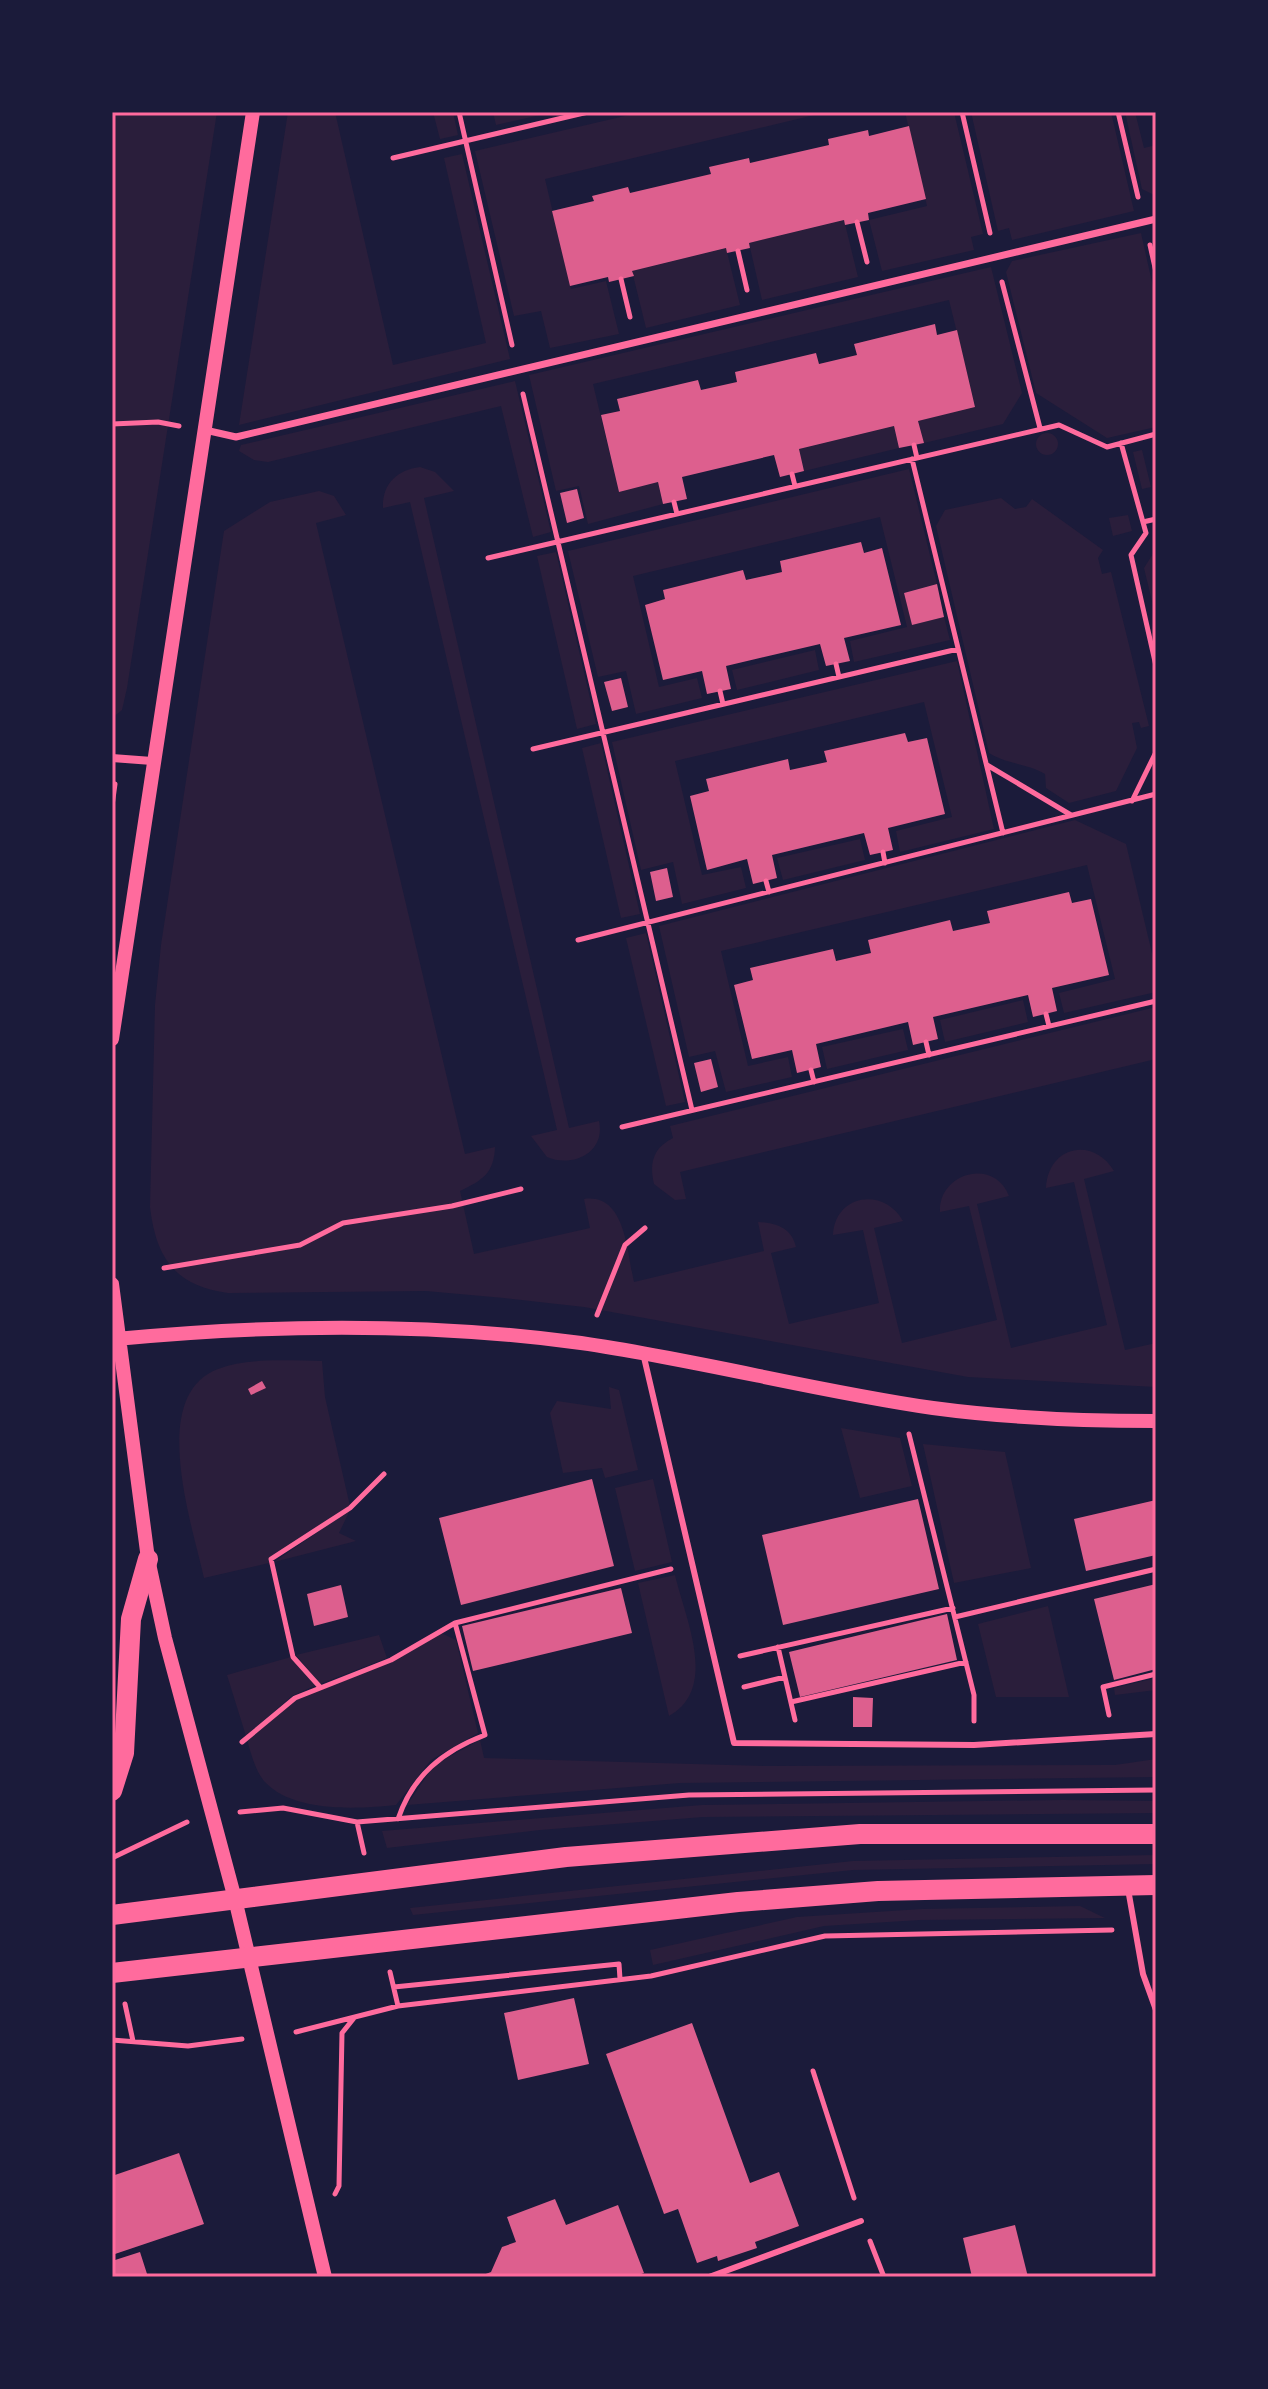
<svg xmlns="http://www.w3.org/2000/svg" width="1268" height="2389" viewBox="0 0 1268 2389" font-family="'Nunito Sans',sans-serif">
  <style>
    .green { fill: #2a1e3b }
    .building { fill: #dd5f8e }
    .lines { fill: none; stroke-linecap: round; stroke-linejoin: round }
    .path { stroke: #ff6b9d; stroke-width: 5 }
    .service { stroke: #ff6b9d; stroke-width: 6 }
    .pedestrian { stroke: #ff6b9d; stroke-width: 7 }
    .minor { stroke: #ff6b9d; stroke-width: 8 }
    .tertiary { stroke: #ff6b9d; stroke-width: 14 }
    .primary { stroke: #ff6b9d; stroke-width: 20 }
    .neatline { fill: none; stroke: #ff6b9d; stroke-width: 3 }
  </style>
  <rect width="100%" height="100%" fill="#1b1b3a"/>
  <path class="green" d="M112,112H217L127,688L122,710L112,718Z
    M288,112H335L393,365L486,343L444,158L462,154L510,359L239,425Z
    M433,112H453L458,135L440,139Z
    M493,112H554L496,125Z
    M642,112H827L545,179L571,289L606,281L619,334L550,348L541,311L514,316L475,151Z
    M905,112H954L983,234L971,237L974,250L882,271L869,220L927,206Z
    M971,112H1111L1134,211L1012,240L1009,228L998,231Z
    M1125,112H1135L1144,148L1156,145V196L1142,189Z
    M844,220L858,277L762,300L749,243Z
    M1141,233L1156,300V427L1107,438L1036,393L1006,272L1012,261Z
    M726,248L740,305L646,328L632,271Z
    M991,267L1022,393L1003,424L924,443L918,421L975,406L949,300L593,384L619,492L658,482L663,504L588,524L579,486L556,491L529,375Z
    M515,381L551,532L533,537L501,406L268,462L254,460L239,451L241,445Z
    M894,426L899,448L804,471L799,449Z
    M1036 444a11 11 0 1 1 22 0a11 11 0 1 1-22 0Z
    M1142,450L1151,487L1142,489L1133,452Z
    M420,467L435,472L454,491L424,498L569,1128L599,1121C606,1153 572,1168 547,1157L531,1136L557,1130L410,502L383,508C382,484 397,470 420,467Z
    M909,469L937,584L904,593L912,625L944,617L950,640L854,662L850,641L907,627L880,517L633,576L659,687L697,678L702,698L636,714L626,671L598,677L568,551Z
    M319,491L334,496L346,515L316,523L465,1154L495,1147C494,1173 483,1180 460,1191L474,1254L590,1228L584,1199C626,1193 627,1253 634,1282L764,1251L758,1222C776,1223 792,1228 796,1247L771,1253L789,1324L879,1303L863,1230L833,1235C835,1194 884,1187 903,1221L874,1228L902,1343L997,1320L969,1206L940,1212C938,1173 994,1157 1009,1196L977,1204L1011,1348L1107,1325L1074,1182L1046,1188C1048,1146 1093,1136 1114,1171L1084,1179L1125,1350L1156,1343V1387L968,1377L584,1307L504,1298L426,1291L228,1293C175,1286 156,1258 150,1207L155,1005L161,945L224,531L270,502Z
    M1001,498L1015,509L1026,507L1032,499L1103,550L1098,558L1102,574L1111,572L1149,726L1141,728L1139,722L1132,723L1137,748L1116,791L1069,803L1046,788L1045,774C1026,763 1009,765 989,753L936,526L945,510Z
    M1128,515L1132,531L1113,536L1109,518Z
    M1156,549V618L1144,568Z
    M556,552L596,724L577,729L537,556Z
    M815,650L819,670L737,690L732,670Z
    M957,661L994,829L900,852L896,831L952,817L924,702L675,761L702,875L741,867L746,888L682,904L673,862L641,870L612,742Z
    M601,743L640,914L621,918L582,748Z
    M1075,820L1126,844L1156,970V992L1064,1013L1059,993L1115,979L1087,865L721,951L748,1066L788,1057L792,1077L726,1092L715,1051L689,1057L659,926Z
    M860,839L865,860L783,880L777,858Z
    M646,933L685,1102L666,1106L626,938Z
    M1023,1000L1028,1022L945,1042L940,1020Z
    M1156,1007V1059L680,1172L686,1199L675,1200L654,1184C649,1163 653,1148 673,1138L670,1126Z
    M903,1029L908,1050L827,1069L822,1047Z
    M322,1361L325,1397L350,1506L270,1558L269,1563L204,1578C192,1524 148,1395 218,1369C250,1357 289,1361 322,1361Z
    M609,1387L619,1390L638,1470L605,1478L602,1468L563,1473L550,1413L557,1401L611,1409Z
    M841,1428L900,1438L912,1486L860,1498Z
    M923,1444L1005,1452L1031,1568L954,1583Z
    M653,1479L672,1562L635,1571L615,1488Z
    M350,1510L339,1533L356,1541L274,1562Z
    M675,1575C685,1618 719,1688 669,1716L638,1583Z
    M1048,1606L1069,1697H996L978,1624Z
    M441,1633L456,1640L478,1733L431,1760L396,1805C357,1809 293,1813 264,1781C255,1770 251,1753 247,1740L298,1699L394,1661Z
    M379,1635L387,1658L320,1684L296,1655Z
    M291,1657L316,1685L292,1696L246,1736L227,1675Z
    M1156,1678V1690L1115,1695L1114,1688Z
    M480,1740L484,1758L765,1766L1115,1765L1156,1759V1777L680,1783L407,1805L434,1765Z
    M1063,1800L1156,1801V1813L703,1817L540,1830L387,1848L382,1831L702,1805Z
    M1156,1855V1864L853,1870L413,1915L410,1908L853,1861Z
    M1080,1906L1105,1918L920,1920L824,1926L653,1965L650,1950L797,1917L922,1909Z"/>
  <path class="building" d="M909,126L926,199L868,213L869,220L845,225L844,220L749,243L750,248L727,253L726,248L632,271L634,276L609,282L608,277L570,286L552,211L594,201L592,196L628,187L630,193L711,174L709,167L749,158L750,163L829,145L828,139L868,130L869,136Z
    M935,324L937,335L957,330L975,407L918,421L924,443L899,448L894,426L799,449L804,471L780,477L774,455L682,477L687,499L663,504L658,482L619,492L601,415L620,411L617,399L698,380L701,390L737,382L735,372L816,353L819,364L857,355L854,344Z
    M577,489L584,518L567,523L560,493Z
    M861,542L864,553L882,548L901,625L844,638L850,661L826,666L820,644L726,666L731,689L707,694L702,671L663,680L645,605L665,599L663,590L743,570L746,580L782,572L780,561Z
    M937,584L944,617L912,625L904,593Z
    M621,678L628,707L612,711L604,682Z
    M905,733L908,742L927,738L945,814L888,828L893,850L870,855L864,833L772,855L777,878L753,884L747,859L707,870L690,796L709,791L706,779L788,759L790,770L827,762L824,751Z
    M667,868L673,897L656,901L650,872Z
    M1069,892L1072,903L1091,899L1109,975L1052,988L1057,1011L1033,1017L1028,995L933,1017L938,1039L913,1045L908,1022L816,1044L821,1067L797,1073L792,1050L752,1059L734,985L753,980L750,968L833,949L836,961L871,953L868,940L950,920L953,931L990,923L987,911Z
    M711,1059L718,1087L701,1092L694,1063Z
    M262,1381L266,1388L251,1395L248,1389Z
    M592,1479L614,1566L461,1605L439,1518Z
    M918,1499L939,1589L783,1625L762,1535Z
    M1156,1500V1555L1086,1571L1074,1519Z
    M1156,1584V1669L1114,1680L1094,1599Z
    M341,1585L348,1617L314,1626L307,1594Z
    M621,1588L632,1633L473,1671L462,1626Z
    M947,1614L957,1660L800,1697L789,1652Z
    M853,1697L873,1698L872,1727H853Z
    M574,1998L589,2064L518,2080L504,2013Z
    M692,2023L750,2183L779,2172L799,2226L755,2242L757,2248L718,2261L717,2256L697,2263L678,2209L664,2214L606,2054Z
    M179,2153L204,2224L112,2255V2176Z
    M555,2199L566,2225L618,2205L644,2273L633,2277H478L491,2272L502,2247L516,2242L507,2217Z
    M1015,2225L1028,2277H972L963,2238Z
    M140,2252L148,2277H112V2261Z"/>
  <g class="lines">
    <path class="path" d="M459,112L512,345
      M962,112L990,233
      M1118,112L1138,197
      M393,158L588,112
      M857,222L867,262
      M1150,245L1156,272
      M738,251L747,290
      M621,279L630,317
      M1002,282L1040,428
      M523,394L692,1110
      M112,424L158,422L179,426
      M1121,443L1146,533L1131,555L1156,666
      M914,445L917,458
      M912,459L1003,833
      M792,474L795,486
      M674,502L677,514
      M1143,522L1156,519
      M488,558L1059,425L1107,447L1156,434
      M836,664L839,677
      M720,691L723,704
      M533,749L958,649
      M987,765L1071,815
      M1132,801L1156,752
      M112,806L115,784
      M883,852L885,863
      M766,881L769,892
      M578,940L1156,794
      M1046,1014L1049,1026
      M926,1042L929,1055
      M811,1070L814,1082
      M622,1127L1156,1001
      M164,1268L300,1245L343,1223L452,1206L521,1189
      M597,1315L625,1245L645,1228
      M909,1434L974,1695V1721
      M955,1617L1156,1569
      M778,1647L795,1720
      M740,1656L953,1608
      M320,1687L293,1657L271,1559L350,1508L384,1474
      M744,1687L785,1677
      M791,1702L966,1662
      M1109,1715L1103,1687L1156,1674
      M242,1742L295,1698L391,1660L455,1623
      M240,1812L283,1808L357,1822L689,1795L1156,1790
      M398,1819C413,1775 443,1751 485,1735L455,1623L671,1569
      M357,1822L364,1853
      M112,1858L187,1822
      M390,1972L398,2006
      M394,1987L619,1964L620,1979
      M125,2004L133,2041
      M296,2032L398,2006L651,1976L825,1936L1112,1930
      M112,2040L188,2046L242,2039
      M813,2071L854,2198
      M335,2194L339,2186L342,2033L354,2018
      M870,2241L884,2277"/>
    <path class="service" d="M643,1353L734,1743L974,1745L1156,1734
      M1128,1889L1143,1974L1156,2010
      M709,2277L861,2221"/>
    <path class="pedestrian" d="M205,430L236,437L1156,219"/>
    <path class="minor" d="M112,758L152,761"/>
    <path class="tertiary" d="M112,1039L253,112
      M112,1284L148,1559L165,1638L235,1899L325,2277
      M116,1339C272,1324 426,1322 581,1343C699,1360 815,1391 933,1408C1007,1418 1081,1421 1156,1421"/>
    <path class="primary" d="M112,1791L124,1753L131,1619L148,1559
      M112,1915L566,1857L860,1834H1156
      M112,1973L738,1902L878,1891L1156,1885"/>
  </g>
  <rect width="1268" height="2389" fill="none" stroke="#1b1b3a" stroke-width="228"/>
  <rect x="114" y="114" width="1040" height="2161" class="neatline"/>
</svg>
